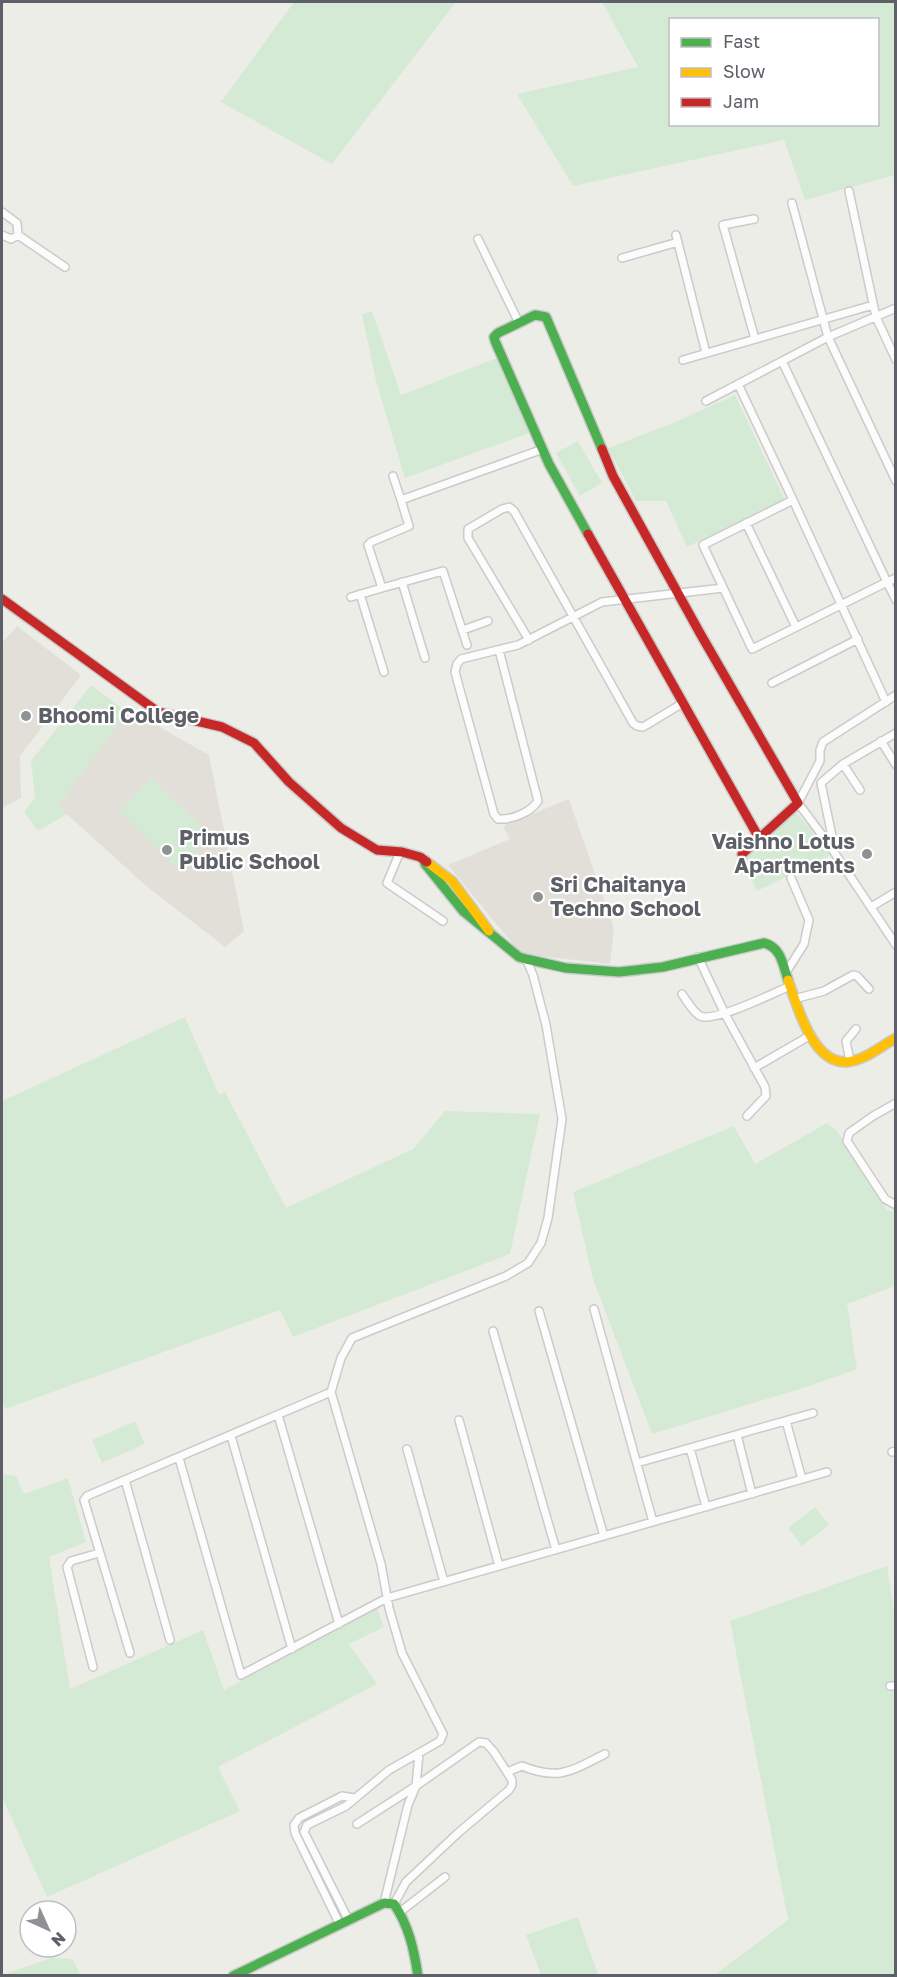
<svg xmlns="http://www.w3.org/2000/svg" width="897" height="1977" viewBox="0 0 897 1977" font-family="'Golos Text',sans-serif">
  <style>
    .education { fill: #e1dfd7 }
    .green { fill: #d5ead4; fill-rule: evenodd }
    .lines { fill: none; stroke-linecap: round; stroke-linejoin: round }
    .street-casing { stroke: #cacbca; stroke-width: 10 }
    .fast-casing { stroke: #cacac9; stroke-width: 12 }
    .slow-casing { stroke: #cacac9; stroke-width: 12 }
    .jam-casing { stroke: #cacac9; stroke-width: 12 }
    .street { stroke: #fcfcfc; stroke-width: 7 }
    .fast { stroke: #4caf50; stroke-width: 9 }
    .slow { stroke: #ffc107; stroke-width: 9 }
    .jam { stroke: #c62828; stroke-width: 9 }
    .poi-dot { fill: #8f9194; stroke: #fff; stroke-width: 2 }
    .labels { text-anchor: middle; stroke-width: 4.5; stroke-linejoin: round; paint-order: stroke }
    .poi-label { font-size: 21px; font-weight: bold; fill: #5d6066; stroke: #fff; text-anchor: start }
  </style>
  <rect width="100%" height="100%" fill="#edede8"/>
  <path class="education" d="M17,626L81,675L20,756L21,798L2,808V643Z
    M128,709L209,755L244,931L225,947L145,885L58,806Z
    M569,799L614,929L610,964L521,954L448,865L510,839L503,826Z"/>
  <path class="green" d="M294,2H456L332,164L221,102Z
    M602,2H895V175L805,200L784,140L573,186L517,94L638,67ZM670,20H878V124H670Z
    M372,311L401,395L497,358L532,432L405,478L376,381L362,314Z
    M735,395L785,500L687,547L666,501H636L608,448L673,423Z
    M578,441L602,483L580,496L556,453Z
    M91,685L127,712L58,806L67,814L38,831L24,812L35,797L31,761Z
    M151,778L210,835L178,869L119,812Z
    M795,812L830,848L831,855L757,891L741,859Z
    M185,1017L219,1095L225,1092L286,1208L413,1149L445,1111L540,1114L510,1254L293,1337L280,1310L5,1409L2,1402V1101Z
    M827,1123L837,1131L887,1210L895,1212V1286L847,1304L857,1369L806,1387L652,1434L593,1279L573,1192L734,1126L755,1164Z
    M135,1421L145,1444L102,1463L92,1440Z
    M2,1474L16,1476L24,1494L68,1478L86,1542L49,1557L70,1689L203,1630L224,1690L377,1608L384,1627L349,1644L377,1684L218,1767L240,1811L47,1897L2,1797Z
    M815,1507L829,1525L802,1546L788,1528Z
    M887,1566L896,1623L895,1975L713,1976L788,1920L730,1621Z
    M578,1917L598,1975H541L526,1935Z
    M51,1958L73,1959L80,1975H2Z"/>
  <g class="lines">
    <defs>
      <path id="street" d="M849,191L876,317L896,360
        M792,203L828,337L896,481
        M2,212L17,223L18,235
        M754,219L723,225L755,339
        M2,235L11,239L18,235L65,267
        M676,235L706,353
        M478,239L519,323
        M622,258L678,242
        M683,360L873,305
        M738,384L793,500L703,545L752,649L887,582L782,361
        M706,401L828,337L896,308
        M393,476L401,500
        M793,500L886,702
        M746,523L796,627
        M896,578L887,582L896,600
        M402,582L425,658
        M382,588L443,571L467,645
        M360,594L384,672
        M351,597L382,588L368,545L371,542L409,526L401,500L543,449
        M463,630L488,621
        M529,640L468,538V529L502,509L509,507L514,511L633,723L637,726L643,727L683,703
        M499,650L538,801C530,813 511,820 498,819L494,814L455,672L457,664L461,659L518,645L602,602L723,588
        M772,683L858,639
        M896,695L823,742L820,750V761L798,803L828,843L896,945
        M881,741L896,765
        M843,764L860,790
        M828,843L832,836L821,783L843,764L896,733
        M400,852L387,883L443,921
        M871,907L896,892
        M698,957L725,1014L765,1087L766,1096L747,1116
        M785,974L804,944L809,920L791,878
        M682,994C687,1001 693,1012 700,1016C714,1023 773,993 790,986
        M794,999L824,991L853,975L857,976L869,989
        M850,1061L846,1041L856,1029
        M754,1068L811,1035
        M896,1103L873,1116L849,1133L847,1141L885,1199L896,1205
        M594,1309L653,1522
        M539,1311L604,1536
        M493,1331L556,1550
        M278,1415L339,1624
        M459,1420L499,1566
        M786,1421L802,1479
        M737,1435L752,1494
        M231,1436L292,1649
        M690,1448L706,1507
        M407,1449L444,1582
        M892,1452L896,1451
        M179,1458L241,1675L387,1598L827,1472
        M637,1463L813,1413
        M125,1480L170,1640
        M130,1653L84,1500L87,1496L331,1392
        M93,1667L67,1567L71,1561L99,1553
        M890,1686H896
        M507,1772L522,1766C559,1781 571,1771 605,1754
        M357,1824L416,1786L479,1742L486,1743L494,1752L512,1780V1785L509,1790L458,1833L406,1882L394,1904
        M384,1903L408,1805L416,1786L419,1753
        M400,1912L445,1877
        M349,1921L304,1832L307,1825L346,1806L389,1770L440,1741L443,1734L402,1653L389,1608L381,1564L331,1392L341,1358L352,1338L506,1276L528,1263L541,1243L548,1218L562,1119L546,1025L533,975L526,959
        M340,1925L295,1833L294,1825L299,1818L342,1796L354,1798"/>
      <path id="fast" d="M588,534L549,464L495,341L494,337L498,333L535,315L546,317L602,449
        M425,864L463,911L519,957L526,959L566,968L619,972L663,967L764,943C781,947 783,965 788,980
        M233,1976L384,1903L394,1904C409,1926 414,1950 418,1976"/>
      <path id="slow" d="M427,862L452,881L489,931
        M788,980C797,1005 812,1063 846,1062C864,1061 881,1046 896,1038"/>
      <path id="jam" d="M602,449L613,476L701,635L798,803L742,854
        M588,534L759,838
        M2,599L158,712L222,727L254,743L289,782L341,828L377,850L402,852L420,857L427,862"/>
    </defs>
    <use href="#street" class="street-casing"/>
    <use href="#fast" class="fast-casing"/>
    <use href="#slow" class="slow-casing"/>
    <use href="#jam" class="jam-casing"/>
    <use href="#street" class="street"/>
    <use href="#fast" class="fast"/>
    <use href="#slow" class="slow"/>
    <use href="#jam" class="jam"/>
  </g>
  <g class="poi-dot">
    <circle cx="26" cy="716" r="6"/>
    <circle cx="167" cy="850" r="6"/>
    <circle cx="867" cy="854" r="6"/>
    <circle cx="538" cy="897" r="6"/>
  </g>
  <g class="labels">
    <g class="poi-label">
      <text x="38" y="723">Bhoomi College</text>
      <text x="179" y="845">Primus<tspan x="179" dy="24">Public School</tspan></text>
      <text x="855" y="849" text-anchor="end">Vaishno Lotus<tspan x="855" dy="24">Apartments</tspan></text>
      <text x="550" y="892">Sri Chaitanya<tspan x="550" dy="24">Techno School</tspan></text>
    </g>
  </g>
  <rect width="897" height="1977" fill="none" stroke="#5d6066" stroke-width="6"/>
  <rect x="669" y="18" width="210" height="108" fill="#ffffff" stroke="#bebfc2" stroke-width="1.5"/>
  <rect x="681" y="38" width="30" height="9" fill="#4caf50" stroke="#bebfc2" stroke-width="1.5"/>
  <text x="723" y="48" font-size="18" fill="#5d6066">Fast</text>
  <rect x="681" y="68" width="30" height="9" fill="#ffc107" stroke="#bebfc2" stroke-width="1.5"/>
  <text x="723" y="78" font-size="18" fill="#5d6066">Slow</text>
  <rect x="681" y="98" width="30" height="9" fill="#c62828" stroke="#bebfc2" stroke-width="1.5"/>
  <text x="723" y="108" font-size="18" fill="#5d6066">Jam</text>
  <g transform="translate(48 1929) rotate(135)"><circle r="28" fill="#ffffff" stroke="#bebfc2" stroke-width="1.5"/>
  <path d="M0-4.5L10 22L0 15L-10 22Z" fill="#8f9194"/>
  <text y="-9" font-size="16" font-weight="bold" text-anchor="middle" fill="#5d6066">N</text>
  </g>
</svg>
